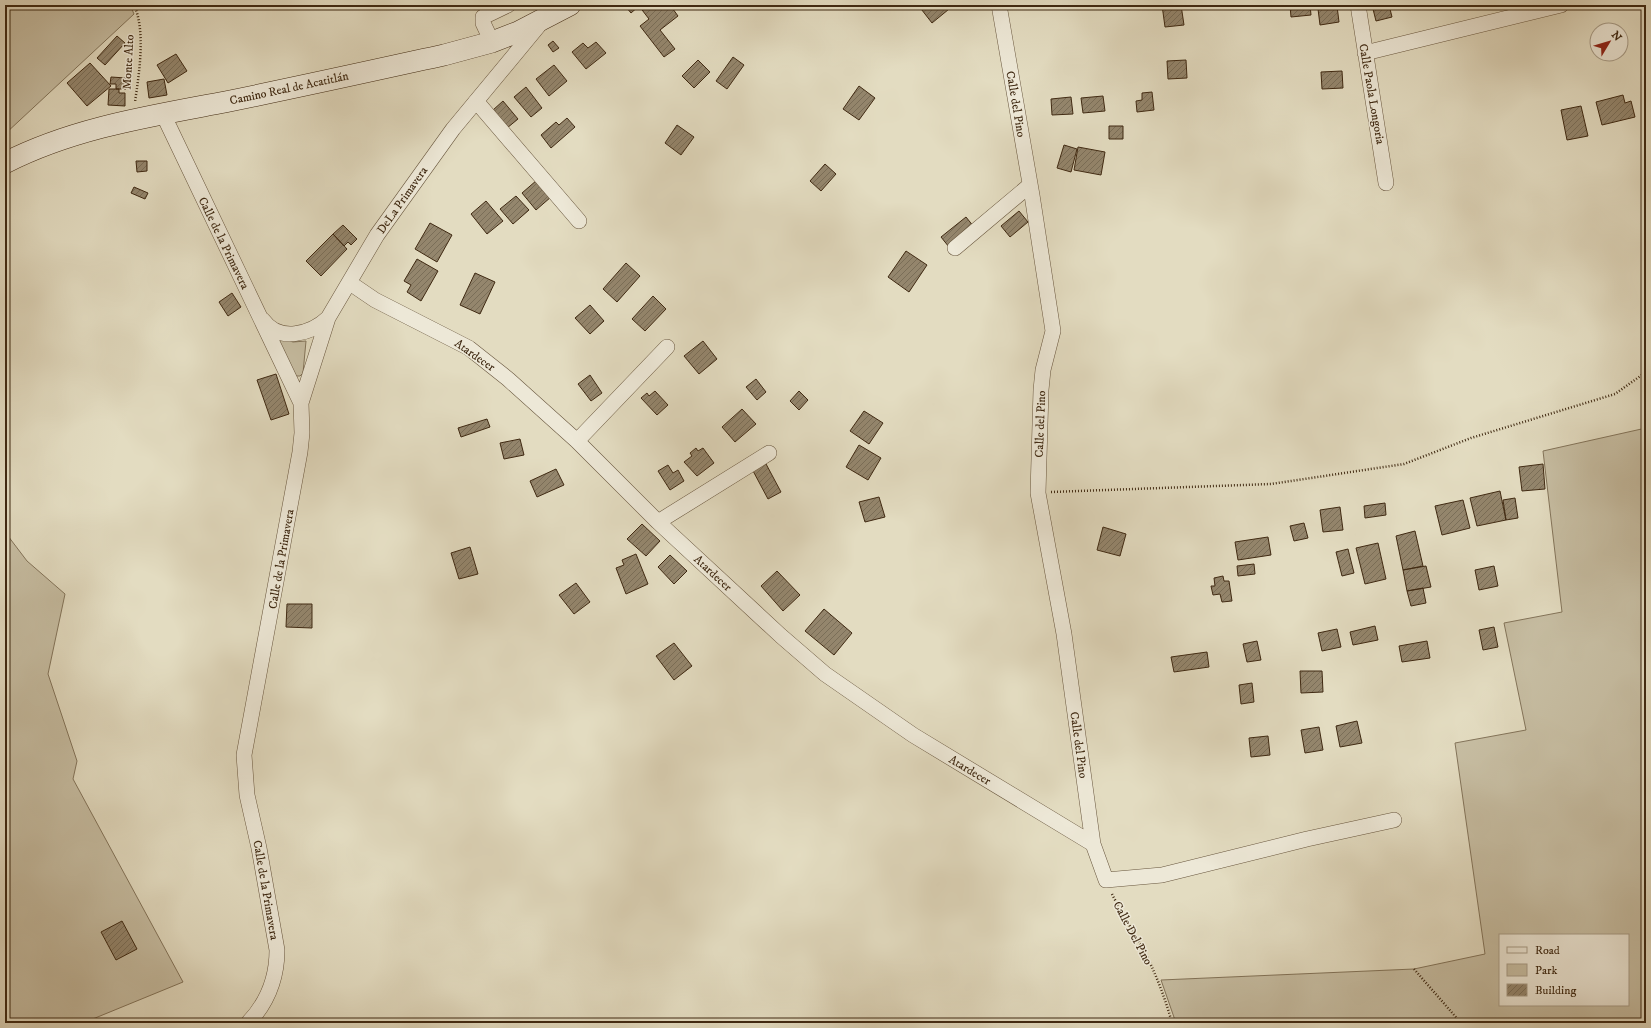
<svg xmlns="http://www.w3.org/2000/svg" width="1651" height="1028" viewBox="0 0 1651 1028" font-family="'IM FELL DW Pica',serif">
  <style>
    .green { fill: #c7bea3; stroke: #83745a; fill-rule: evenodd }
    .building { fill: url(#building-hatch); stroke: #3f2912 }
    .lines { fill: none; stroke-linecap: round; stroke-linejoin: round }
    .street-casing { stroke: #68563e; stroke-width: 16 }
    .secondary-casing { stroke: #3f2912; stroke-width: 22 }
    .path { stroke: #3f2912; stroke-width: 2.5; stroke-dasharray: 1 2; stroke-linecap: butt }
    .street { stroke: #ede8d7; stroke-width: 15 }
    .secondary { stroke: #ede8d7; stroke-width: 21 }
    .labels { text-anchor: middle; stroke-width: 3; stroke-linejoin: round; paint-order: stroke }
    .street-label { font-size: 12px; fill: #3f2912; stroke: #ede8d7 }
  </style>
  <defs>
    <pattern id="building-hatch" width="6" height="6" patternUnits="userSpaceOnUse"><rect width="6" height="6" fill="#94866d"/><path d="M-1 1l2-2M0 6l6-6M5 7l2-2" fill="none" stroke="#7a6e58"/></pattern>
  </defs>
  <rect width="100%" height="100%" fill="#e3dcc1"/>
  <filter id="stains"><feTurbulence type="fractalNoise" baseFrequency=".005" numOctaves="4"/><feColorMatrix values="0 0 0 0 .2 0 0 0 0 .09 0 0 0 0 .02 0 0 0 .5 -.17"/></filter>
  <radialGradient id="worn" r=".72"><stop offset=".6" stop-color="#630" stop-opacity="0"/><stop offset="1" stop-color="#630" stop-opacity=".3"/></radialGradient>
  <path class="green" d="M5,5H130L134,14L5,134Z
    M277,337L293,342L306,341L303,373L300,376H296Z
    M1646,428V1023H1176L1161,980L1414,969L1485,954L1455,743L1526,730L1504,623L1562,612L1543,451ZM1500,935H1628V1005H1500Z
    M5,532L27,561L65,594L48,674L77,761L73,779L183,982L83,1023H5Z"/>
  <path class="building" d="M629,5H670L678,16L660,30L675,49L664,57L640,26L649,19L639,6L631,13L626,7Z
    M918,5H954L932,23Z
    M1162,5H1181L1184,25L1165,27Z
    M1290,5H1310L1311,15L1291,17Z
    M1372,5H1389L1392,17L1376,21Z
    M1337,6L1339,22L1320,25L1318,9Z
    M117,36L125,43L105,65L97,58Z
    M553,41L559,48L553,52L548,45Z
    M596,42L606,53L586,69L572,52L583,43L588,48Z
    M176,54L187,71L168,83L157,65Z
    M733,57L744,65L727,89L716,81Z
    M698,60L710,72L694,88L682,76Z
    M1186,60L1187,78L1168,79L1167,61Z
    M90,63L111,86L87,106L67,83Z
    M554,65L567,81L549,96L536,79Z
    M1342,71L1343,88L1322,89L1321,72Z
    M111,77L126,78V89H116V84H110Z
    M164,79L167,95L149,98L147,82Z
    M859,86L875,98L859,120L843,109Z
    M526,87L542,108L531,117L514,97Z
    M109,89H119V93H125V106L108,105Z
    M1152,92L1154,110L1137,112L1136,101L1142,100V93Z
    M1623,95L1625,103L1631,101L1635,117L1602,125L1596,102Z
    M1103,96L1105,111L1083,113L1081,98Z
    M1071,97L1073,114L1052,115L1051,99Z
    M503,101L518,119L507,128L493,110Z
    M1581,106L1588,136L1567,140L1561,110Z
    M567,118L575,127L551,148L541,135L556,122L559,125Z
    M677,125L694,137L681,155L665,143Z
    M1109,126H1123V139H1109Z
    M1064,145L1077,149L1071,172L1057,168Z
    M1078,147L1105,152L1101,175L1074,170Z
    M136,161H147V171L137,172Z
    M825,164L836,174L821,191L810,181Z
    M537,180L551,197L536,210L522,193Z
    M134,187L148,193L145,199L131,193Z
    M516,196L529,210L513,224L500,209Z
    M486,201L503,221L487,234L471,214Z
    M1019,211L1028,222L1010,237L1001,226Z
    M966,217L974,227L949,247L941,237Z
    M430,223L452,235L437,262L415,249Z
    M343,225L357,239L351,245L348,242L344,246L333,234Z
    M333,234L347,249L321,276L306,261Z
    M906,251L927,265L909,292L888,277Z
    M417,259L438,271L421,301L407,292L411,285L404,281Z
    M626,263L640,276L617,302L603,289Z
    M475,273L495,282L480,314L460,305Z
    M232,293L241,307L228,316L219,302Z
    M653,296L666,309L645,331L632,319Z
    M590,305L604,321L590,334L575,318Z
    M703,341L717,359L699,374L684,356Z
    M276,374L289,414L271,420L257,380Z
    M590,375L602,393L591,401L578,384Z
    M756,379L766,392L757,400L746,387Z
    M655,391L668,405L657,415L641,398L647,393L649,396Z
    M799,391L808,400L799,410L790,401Z
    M742,409L756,424L735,442L722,427Z
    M864,411L883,423L869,444L850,431Z
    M487,419L490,427L461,437L458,428Z
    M520,439L524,455L504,459L500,443Z
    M859,445L881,458L868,480L846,467Z
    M696,448L698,451L703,448L714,463L697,476L684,462L692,456L690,453Z
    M765,462L781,492L768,499L752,469Z
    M1543,464L1545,489L1522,491L1519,467Z
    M668,465L673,473L678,470L684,481L670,490L658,471Z
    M556,469L564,485L537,497L530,481Z
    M1500,491L1506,520L1477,526L1470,498Z
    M879,497L885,517L865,522L859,502Z
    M1515,498L1518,518L1506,520L1503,500Z
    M1463,500L1470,528L1442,535L1435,506Z
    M1385,503L1386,515L1365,518L1364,506Z
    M1340,507L1343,530L1323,532L1320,510Z
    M1304,523L1308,538L1294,541L1290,526Z
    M642,524L660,541L646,556L627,539Z
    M1103,527L1126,534L1120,556L1097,550Z
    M1415,531L1423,566L1403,570L1396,536Z
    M1268,537L1271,555L1238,560L1235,542Z
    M1378,543L1386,579L1365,584L1356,548Z
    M470,547L478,574L459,579L451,553Z
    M1348,549L1354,573L1342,576L1336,552Z
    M636,554L648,584L626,594L616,568L624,565L622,560Z
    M670,555L687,571L674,584L658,567Z
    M1254,564L1255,574L1238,576L1237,566Z
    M1426,566L1431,587L1407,591L1403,570Z
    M1494,566L1498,586L1479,590L1475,570Z
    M777,571L800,595L783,611L761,586Z
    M1223,576L1224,581H1229L1232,601L1222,602L1220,594L1213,595L1211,586H1215L1214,578Z
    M576,583L590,602L574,614L559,595Z
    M1423,588L1426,603L1411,606L1407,591Z
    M287,604H312V628L286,627Z
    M824,609L852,633L834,655L805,631Z
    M1375,626L1378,640L1353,645L1350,632Z
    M1494,627L1498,647L1483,650L1479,630Z
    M1337,629L1341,647L1322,651L1318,633Z
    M1257,641L1261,660L1247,662L1243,644Z
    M1427,641L1430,658L1402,662L1399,646Z
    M674,643L692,666L674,680L656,656Z
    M1207,652L1209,667L1174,672L1171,657Z
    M1300,671H1322L1323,692L1301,693Z
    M1252,683L1254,702L1241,704L1239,685Z
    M1357,721L1362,743L1340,747L1336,726Z
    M1319,727L1323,750L1305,753L1301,730Z
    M1268,736L1270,755L1251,757L1249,738Z
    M122,921L137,949L116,960L101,932Z"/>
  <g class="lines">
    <defs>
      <path id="street" d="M999,5L1032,195L1053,331L1043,370L1041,390L1038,493L1064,634L1093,844L1106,880L1162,875L1307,839L1394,820
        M1358,5L1386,183
        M492,42L483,23V17L508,5
        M1365,53L1561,5
        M476,101L579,221
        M163,114L301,403L302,433L300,452L244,755L247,795L259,848L277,950C277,979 268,1002 248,1023
        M955,248L1030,185
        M350,283L375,300L469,348L508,379L577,441L658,522L781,636L825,674L913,735L1093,844
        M263,320C279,343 311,334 328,318
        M301,403L328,318L377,235L453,129L540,24
        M577,441L667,347
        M658,522L769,453"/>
      <path id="secondary" d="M5,163C73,128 151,116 225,102C299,87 371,71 444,55L492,42L518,32L570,5"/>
    </defs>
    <use href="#street" class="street-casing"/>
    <use href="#secondary" class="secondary-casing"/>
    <path class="path" d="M134,5C146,31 139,74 135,102
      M1051,492L1271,484L1404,464L1471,438L1615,394L1646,372
      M1112,894C1121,912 1131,928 1141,945C1154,969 1165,997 1172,1023
      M1414,969L1461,1023"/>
    <use href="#street" class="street"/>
    <use href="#secondary" class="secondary"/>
  </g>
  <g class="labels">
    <g class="street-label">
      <text transform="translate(128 62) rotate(-87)" y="4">Monte Alto</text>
      <text transform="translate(289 88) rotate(-12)" y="4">Camino Real de Acatitlán</text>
      <text transform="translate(1372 94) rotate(80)" y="4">Calle Paola Longoria</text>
      <text transform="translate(1016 104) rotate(80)" y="4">Calle del Pino</text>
      <text transform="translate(402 200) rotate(-55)" y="4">DeLa Primavera</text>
      <text transform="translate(224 243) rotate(64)" y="4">Calle de la Primavera</text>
      <text transform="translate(475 355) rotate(35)" y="4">Atardecer</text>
      <text transform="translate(1040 424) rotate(-88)" y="4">Calle del Pino</text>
      <text transform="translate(281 559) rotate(-80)" y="4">Calle de la Primavera</text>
      <text transform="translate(713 573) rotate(43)" y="4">Atardecer</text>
      <text transform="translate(1079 745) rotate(82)" y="4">Calle del Pino</text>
      <text transform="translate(970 770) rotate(31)" y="4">Atardecer</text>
      <text transform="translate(266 890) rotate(80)" y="4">Calle de la Primavera</text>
      <text transform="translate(1133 933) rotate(62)" y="4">Calle Del Pino</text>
    </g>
  </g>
  <rect width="1651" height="1028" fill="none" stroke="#e3dcc1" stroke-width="20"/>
  <rect x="6" y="6" width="1639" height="1016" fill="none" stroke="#3f2912" stroke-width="2"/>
  <rect x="10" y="10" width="1631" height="1008" fill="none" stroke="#3f2912"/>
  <rect x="1499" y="934" width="130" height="72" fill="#ede8d7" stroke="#a79c88"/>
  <rect x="1507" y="947" width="20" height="6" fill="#ede8d7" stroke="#a79c88"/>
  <text x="1535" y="954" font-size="12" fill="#3f2912">Road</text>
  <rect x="1507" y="964" width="20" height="12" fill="#c7bea3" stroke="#a79c88"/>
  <text x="1535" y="974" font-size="12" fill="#3f2912">Park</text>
  <rect x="1507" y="984" width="20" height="12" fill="url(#building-hatch)" stroke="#a79c88"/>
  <text x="1535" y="994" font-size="12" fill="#3f2912">Building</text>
  <g transform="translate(1609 42) rotate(52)"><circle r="19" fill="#ede8d7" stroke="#a79c88"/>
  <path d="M0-3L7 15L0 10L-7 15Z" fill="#8f2418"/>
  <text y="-6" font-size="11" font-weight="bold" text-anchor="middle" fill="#3f2912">N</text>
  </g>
  <rect width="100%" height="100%" filter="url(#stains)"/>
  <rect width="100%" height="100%" fill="url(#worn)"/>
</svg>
